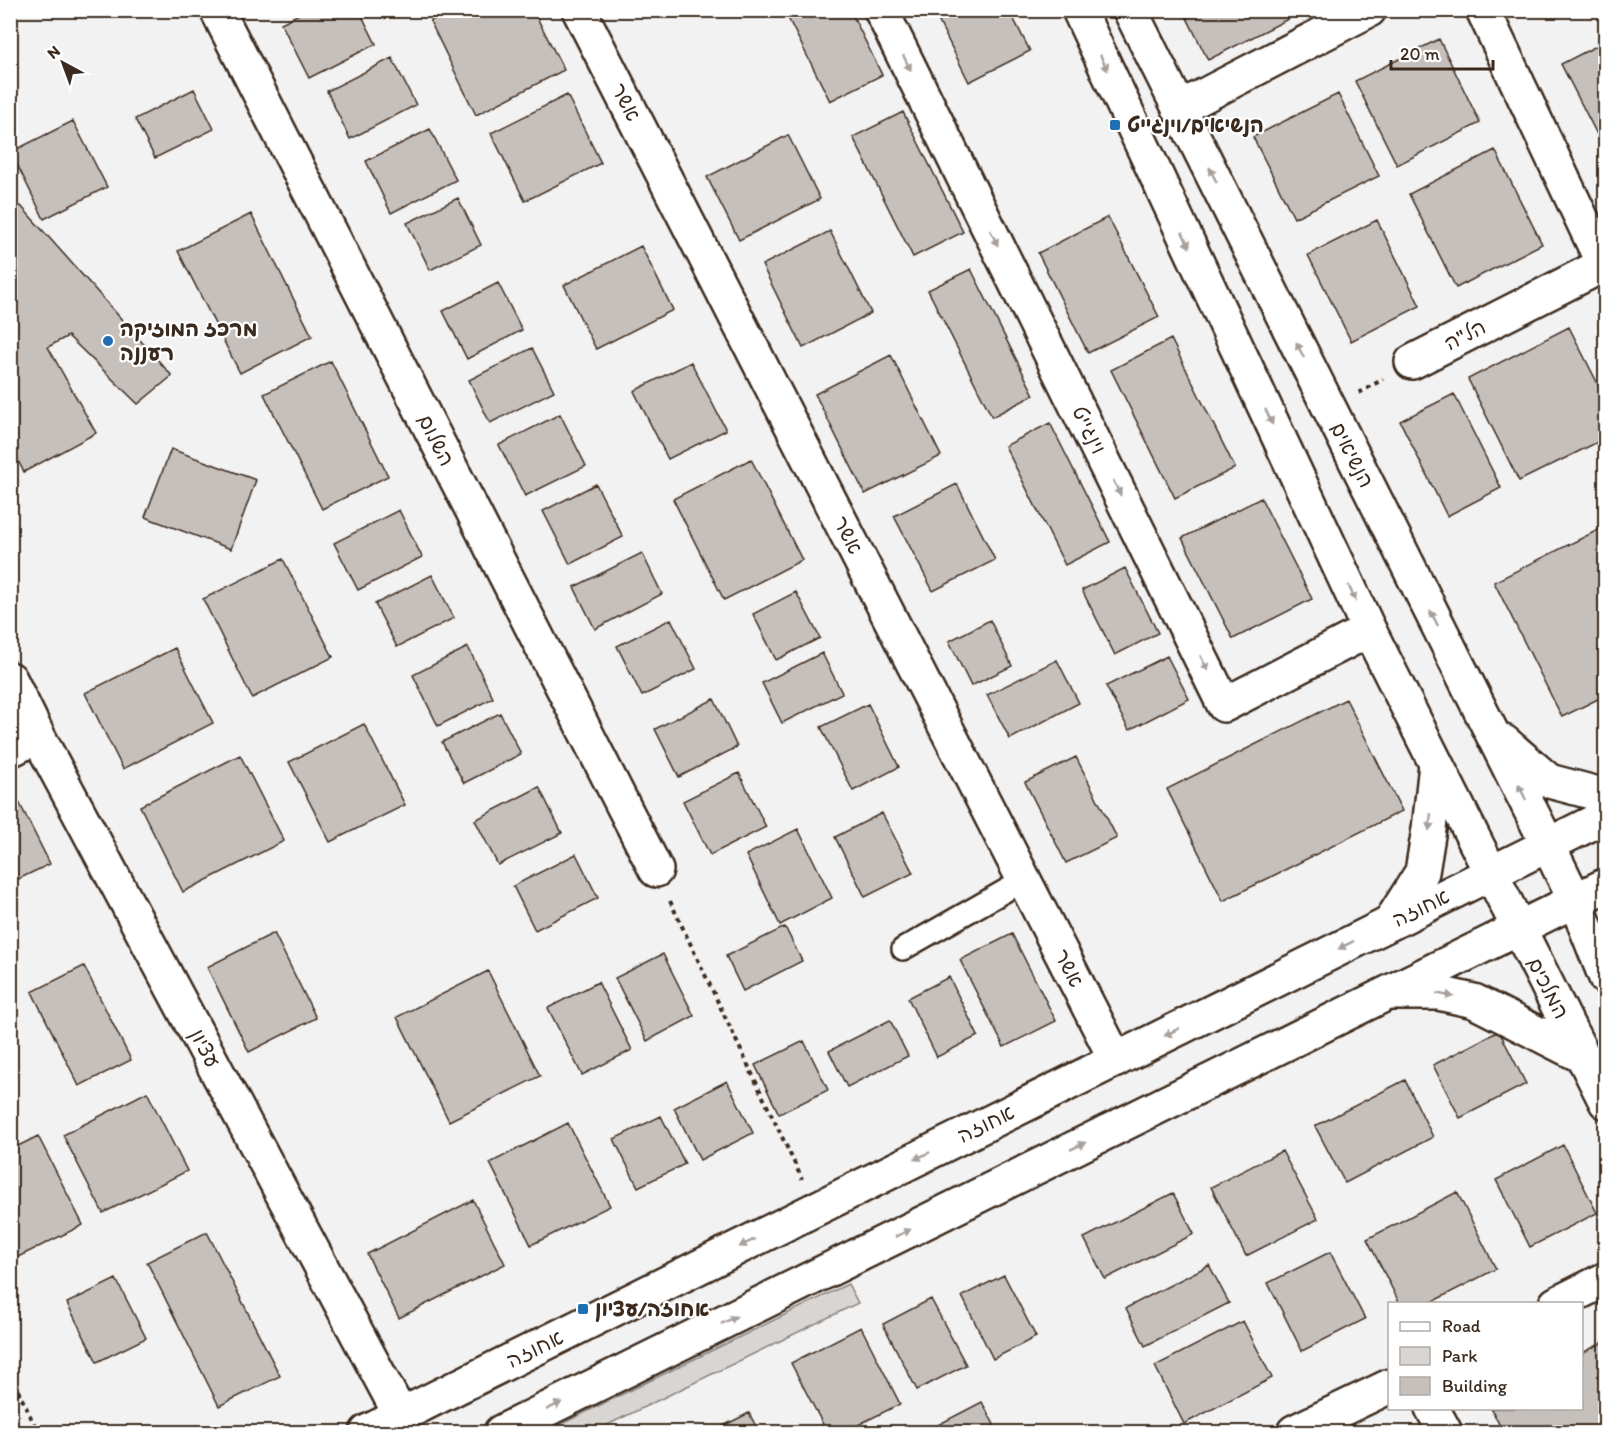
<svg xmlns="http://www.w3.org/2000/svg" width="1616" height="1443" viewBox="0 0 1616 1443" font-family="Itim,'Playpen Sans Hebrew',sans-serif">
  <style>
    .green { fill: #d8d5d2; stroke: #8a8078; stroke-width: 1.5 }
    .building { fill: #c6c0bd; stroke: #3b2a1e; stroke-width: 1.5 }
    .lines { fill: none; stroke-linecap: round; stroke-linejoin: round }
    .lane-casing { stroke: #3b2a1e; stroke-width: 26 }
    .street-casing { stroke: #3b2a1e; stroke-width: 38 }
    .secondary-casing { stroke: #3b2a1e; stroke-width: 38 }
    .path { stroke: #3b2a1e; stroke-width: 4; stroke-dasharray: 4.5 4.5; stroke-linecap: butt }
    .lane { stroke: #fff; stroke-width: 21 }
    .street { stroke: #fff; stroke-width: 33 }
    .secondary { stroke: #fff; stroke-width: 33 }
    .oneway { fill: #a79f9a }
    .poi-dot { fill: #1f6fb2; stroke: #fff; stroke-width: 2 }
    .labels { text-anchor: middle; stroke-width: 4.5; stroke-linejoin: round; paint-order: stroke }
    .street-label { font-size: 21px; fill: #3b2a1e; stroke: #fff }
    .poi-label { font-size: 21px; font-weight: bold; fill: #3b2a1e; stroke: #fff; text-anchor: start }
  </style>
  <rect width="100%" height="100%" fill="#f3f2f2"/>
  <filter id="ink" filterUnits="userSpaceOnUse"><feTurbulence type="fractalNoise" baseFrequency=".0167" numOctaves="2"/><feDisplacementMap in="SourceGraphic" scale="12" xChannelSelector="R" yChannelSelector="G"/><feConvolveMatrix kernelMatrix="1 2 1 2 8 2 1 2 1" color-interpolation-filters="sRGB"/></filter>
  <g filter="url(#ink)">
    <path class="green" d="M848,1284L858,1303L593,1432H545Z"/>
    <path class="building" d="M307,10H359L376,44L309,78L281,23Z
      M451,10H533L564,70L476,115L430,21Z
      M784,10H850L882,75L830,101Z
      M933,10H1009L1030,51L969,82Z
      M1183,10H1291L1294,16L1208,60Z
      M1439,39L1480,123L1397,165L1355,81Z
      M1606,41V152L1561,64Z
      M392,58L416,105L350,139L327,91Z
      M194,89L214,129L155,158L135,119Z
      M1338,94L1379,176L1294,218L1253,137Z
      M567,95L601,163L525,201L491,133Z
      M903,112L963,232L913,257L853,137Z
      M73,121L107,187L44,219L11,152Z
      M430,129L456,180L391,213L366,161Z
      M788,135L820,199L739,240L707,177Z
      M1495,150L1542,244L1456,288L1409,194Z
      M458,198L481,245L430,270L407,223Z
      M21,206L172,376L138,404L68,336L48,347L96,433L24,472L10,446V211Z
      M251,214L312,336L240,373L178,251Z
      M1108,217L1159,317L1088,353L1038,253Z
      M1377,220L1420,306L1351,341L1308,255Z
      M830,231L871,313L803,348L762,265Z
      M641,246L673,310L596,349L564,285Z
      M971,269L1034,395L992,417L928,290Z
      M498,283L522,330L467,359L443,311Z
      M1569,327L1606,400V438L1519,481L1468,379Z
      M1171,339L1235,468L1175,498L1111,370Z
      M532,348L554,391L490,423L469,380Z
      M891,355L941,456L865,494L815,394Z
      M331,361L388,476L322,509L264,394Z
      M691,362L726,430L668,459L634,391Z
      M1454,394L1501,488L1447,516L1400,421Z
      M560,414L586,466L525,496L499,445Z
      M1050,423L1110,542L1065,565L1005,446Z
      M171,449L256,480L231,549L145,517Z
      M751,459L802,560L724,600L673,499Z
      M596,484L623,537L570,564L543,511Z
      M957,484L995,560L933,591L894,516Z
      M1261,498L1312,599L1233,639L1182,538Z
      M399,510L422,557L358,590L334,543Z
      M1606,526V695L1562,717L1494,582Z
      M642,553L662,594L595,629L574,587Z
      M283,559L333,657L252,698L203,599Z
      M1125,568L1158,633L1115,655L1082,590Z
      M432,575L454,618L397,647L375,604Z
      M796,592L820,638L776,660L753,614Z
      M671,619L696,669L642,696L617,646Z
      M990,620L1012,666L971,686L949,641Z
      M468,647L493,698L438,726L413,675Z
      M175,648L213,723L123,769L85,693Z
      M822,653L842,693L782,723L762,683Z
      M1167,656L1189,699L1129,730L1106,686Z
      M1057,660L1079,703L1010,739L987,695Z
      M714,699L737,747L679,777L655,729Z
      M1346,699L1402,811L1223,901L1167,789Z
      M868,704L899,767L853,791L821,727Z
      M500,713L521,754L464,783L442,742Z
      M364,724L405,805L330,842L289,762Z
      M240,755L284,841L183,892L140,806Z
      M1076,757L1117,838L1066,863L1025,782Z
      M739,773L766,827L710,855L683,801Z
      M539,787L562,833L498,865L475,820Z
      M19,802L50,864L10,883V806Z
      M882,813L913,873L865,897L835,837Z
      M798,829L832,898L780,925L746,855Z
      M576,854L598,898L535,930L513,886Z
      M785,927L802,961L743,991L726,956Z
      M274,933L316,1018L249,1052L207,967Z
      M1012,934L1056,1021L1004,1047L960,960Z
      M663,954L694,1016L647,1041L615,978Z
      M84,966L131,1060L79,1086L32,992Z
      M488,971L540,1076L449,1121L397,1017Z
      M949,977L978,1036L937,1057L908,998Z
      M598,982L632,1050L582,1075L548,1008Z
      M890,1020L908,1056L847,1087L829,1051Z
      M1499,1031L1526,1084L1460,1118L1433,1065Z
      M804,1041L828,1090L779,1114L755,1065Z
      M1405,1080L1433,1137L1345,1183L1315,1126Z
      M727,1081L753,1133L700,1160L674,1108Z
      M147,1092L187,1171L103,1213L63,1135Z
      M661,1116L685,1164L638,1187L614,1139Z
      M568,1123L610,1206L531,1245L490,1163Z
      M38,1136L83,1225L10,1261V1150Z
      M1563,1145L1597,1213L1530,1247L1496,1180Z
      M1282,1151L1318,1219L1246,1256L1211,1187Z
      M1457,1192L1496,1269L1428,1304H1400L1367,1239Z
      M1173,1193L1194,1234L1105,1279L1084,1238Z
      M473,1200L505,1264L399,1318L367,1254Z
      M207,1232L280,1376L219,1406L147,1262Z
      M1330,1252L1365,1319L1302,1351L1268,1283Z
      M1209,1265L1229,1303L1145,1346L1126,1308Z
      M1004,1275L1036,1337L993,1359L962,1296Z
      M116,1279L146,1338L97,1362L67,1303Z
      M931,1299L966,1365L917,1390L883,1324Z
      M1243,1321L1272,1378L1184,1424L1155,1366Z
      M861,1327L900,1404L844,1432H827L791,1363Z
      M1606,1341V1432H1503L1491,1408H1582V1353Z
      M982,1402L998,1432H932L930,1429Z
      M749,1413L759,1432H711Z"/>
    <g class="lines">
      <defs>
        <path id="lane" d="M903,949L1024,880"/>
        <path id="street" d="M217,10L656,870
          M579,10L1116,1060
          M881,10L1224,705L1369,630
          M1483,10L1606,270
          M1180,108L1369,10
          M1412,362L1603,265
          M10,679L38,736L401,1416
          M10,750L38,736
          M1556,1304L1606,1279
          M1432,1408L1445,1432
          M1294,1432L1390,1386"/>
        <path id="secondary" d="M1079,10L1369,630L1606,1102
          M1130,10L1548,845L1575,900L1606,978
          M1504,742L1549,781L1606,796
          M1390,923L1422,872L1429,829L1436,764
          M1392,993H1438L1474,1001L1582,1056
          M367,1432L1606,816
          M501,1432L1606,885"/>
      </defs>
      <use href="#lane" class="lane-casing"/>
      <use href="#street" class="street-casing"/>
      <use href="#secondary" class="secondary-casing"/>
      <path class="path" d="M1359,393L1383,379
        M670,901L802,1179
        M10,1374L38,1432"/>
      <use href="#lane" class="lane"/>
      <use href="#street" class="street"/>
      <use href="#secondary" class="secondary"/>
    </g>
    <defs><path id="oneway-solid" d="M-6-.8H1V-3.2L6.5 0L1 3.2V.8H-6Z" transform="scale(1.5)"/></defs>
    <g class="oneway">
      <use href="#oneway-solid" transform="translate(907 63) rotate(64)"/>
      <use href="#oneway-solid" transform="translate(1104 63) rotate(65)"/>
      <use href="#oneway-solid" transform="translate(1213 175) rotate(-116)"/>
      <use href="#oneway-solid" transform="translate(994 238) rotate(64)"/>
      <use href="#oneway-solid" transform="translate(1186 240) rotate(65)"/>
      <use href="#oneway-solid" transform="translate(1300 350) rotate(-116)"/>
      <use href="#oneway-solid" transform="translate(1269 417) rotate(65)"/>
      <use href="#oneway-solid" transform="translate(1117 488) rotate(64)"/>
      <use href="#oneway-solid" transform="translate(1352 593) rotate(65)"/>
      <use href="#oneway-solid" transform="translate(1434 618) rotate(-117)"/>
      <use href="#oneway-solid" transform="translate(1204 663) rotate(64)"/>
      <use href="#oneway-solid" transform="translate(1522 792) rotate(-117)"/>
      <use href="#oneway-solid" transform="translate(1430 822) rotate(96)"/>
      <use href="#oneway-solid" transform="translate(1346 945) rotate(153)"/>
      <use href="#oneway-solid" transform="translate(1445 995) rotate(10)"/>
      <use href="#oneway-solid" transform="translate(1172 1032) rotate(153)"/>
      <use href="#oneway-solid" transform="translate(1078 1146) rotate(-26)"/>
      <use href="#oneway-solid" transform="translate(922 1156) rotate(154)"/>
      <use href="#oneway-solid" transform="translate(903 1233) rotate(-26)"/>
      <use href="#oneway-solid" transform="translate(747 1243) rotate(154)"/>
      <use href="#oneway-solid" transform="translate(729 1320) rotate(-26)"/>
      <use href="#oneway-solid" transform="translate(554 1406) rotate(-26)"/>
    </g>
  </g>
  <g class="poi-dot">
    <rect x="1109" y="119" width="12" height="12" rx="3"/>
    <circle cx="108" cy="341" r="6"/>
    <rect x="577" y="1303" width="12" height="12" rx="3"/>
  </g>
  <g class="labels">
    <g class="street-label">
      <text transform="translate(626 102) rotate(63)" y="7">אשר</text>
      <text transform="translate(1465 335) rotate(-27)" y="7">הל"ה</text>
      <text transform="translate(1089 430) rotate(64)" y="7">וינגייט</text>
      <text transform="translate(436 440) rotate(63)" y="7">השלום</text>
      <text transform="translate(1352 455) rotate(63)" y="7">הנשיאים</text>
      <text transform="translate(848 535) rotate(63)" y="7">אשר</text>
      <text transform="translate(1421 908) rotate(-26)" y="7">אחוזה</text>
      <text transform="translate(1069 968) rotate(63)" y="7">אשר</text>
      <text transform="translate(1548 988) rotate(63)" y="7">המלכים</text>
      <text transform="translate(205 1048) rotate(62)" y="7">עציון</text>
      <text transform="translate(986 1124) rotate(-26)" y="7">אחוזה</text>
      <text transform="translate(535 1349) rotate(-26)" y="7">אחוזה</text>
    </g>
    <g class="poi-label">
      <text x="1127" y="132">הנשיאים/וינגייט</text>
      <text x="120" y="336">מרכז המוזיקה<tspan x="120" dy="24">רעננה</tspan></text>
      <text x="595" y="1316">אחוזה/עציון</text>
    </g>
  </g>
  <rect width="1616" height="1443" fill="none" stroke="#fff" stroke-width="36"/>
  <rect x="18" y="18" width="1580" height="1407" fill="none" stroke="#3b2a1e" stroke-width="2" filter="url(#ink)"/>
  <rect x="1388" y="1302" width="195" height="108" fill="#ffffff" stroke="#b1aaa5" stroke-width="1.5"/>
  <rect x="1400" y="1322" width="30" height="9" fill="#ffffff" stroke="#b1aaa5" stroke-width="1.5"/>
  <text x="1442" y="1332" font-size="18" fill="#3b2a1e">Road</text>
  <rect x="1400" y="1347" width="30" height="18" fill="#d8d5d2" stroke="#b1aaa5" stroke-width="1.5"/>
  <text x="1442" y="1362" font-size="18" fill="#3b2a1e">Park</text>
  <rect x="1400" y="1377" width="30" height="18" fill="#c6c0bd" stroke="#b1aaa5" stroke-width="1.5"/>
  <text x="1442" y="1392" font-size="18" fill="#3b2a1e">Building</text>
  <g transform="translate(63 63) rotate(319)" stroke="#ffffff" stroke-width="4.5" paint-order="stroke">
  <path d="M0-4.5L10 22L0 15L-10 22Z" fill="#3b2a1e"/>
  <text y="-9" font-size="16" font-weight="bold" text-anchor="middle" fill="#3b2a1e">N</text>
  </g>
  <path d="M1391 60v9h102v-9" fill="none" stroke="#3b2a1e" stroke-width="3"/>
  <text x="1400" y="60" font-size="18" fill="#3b2a1e" stroke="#ffffff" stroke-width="4.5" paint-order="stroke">20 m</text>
</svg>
